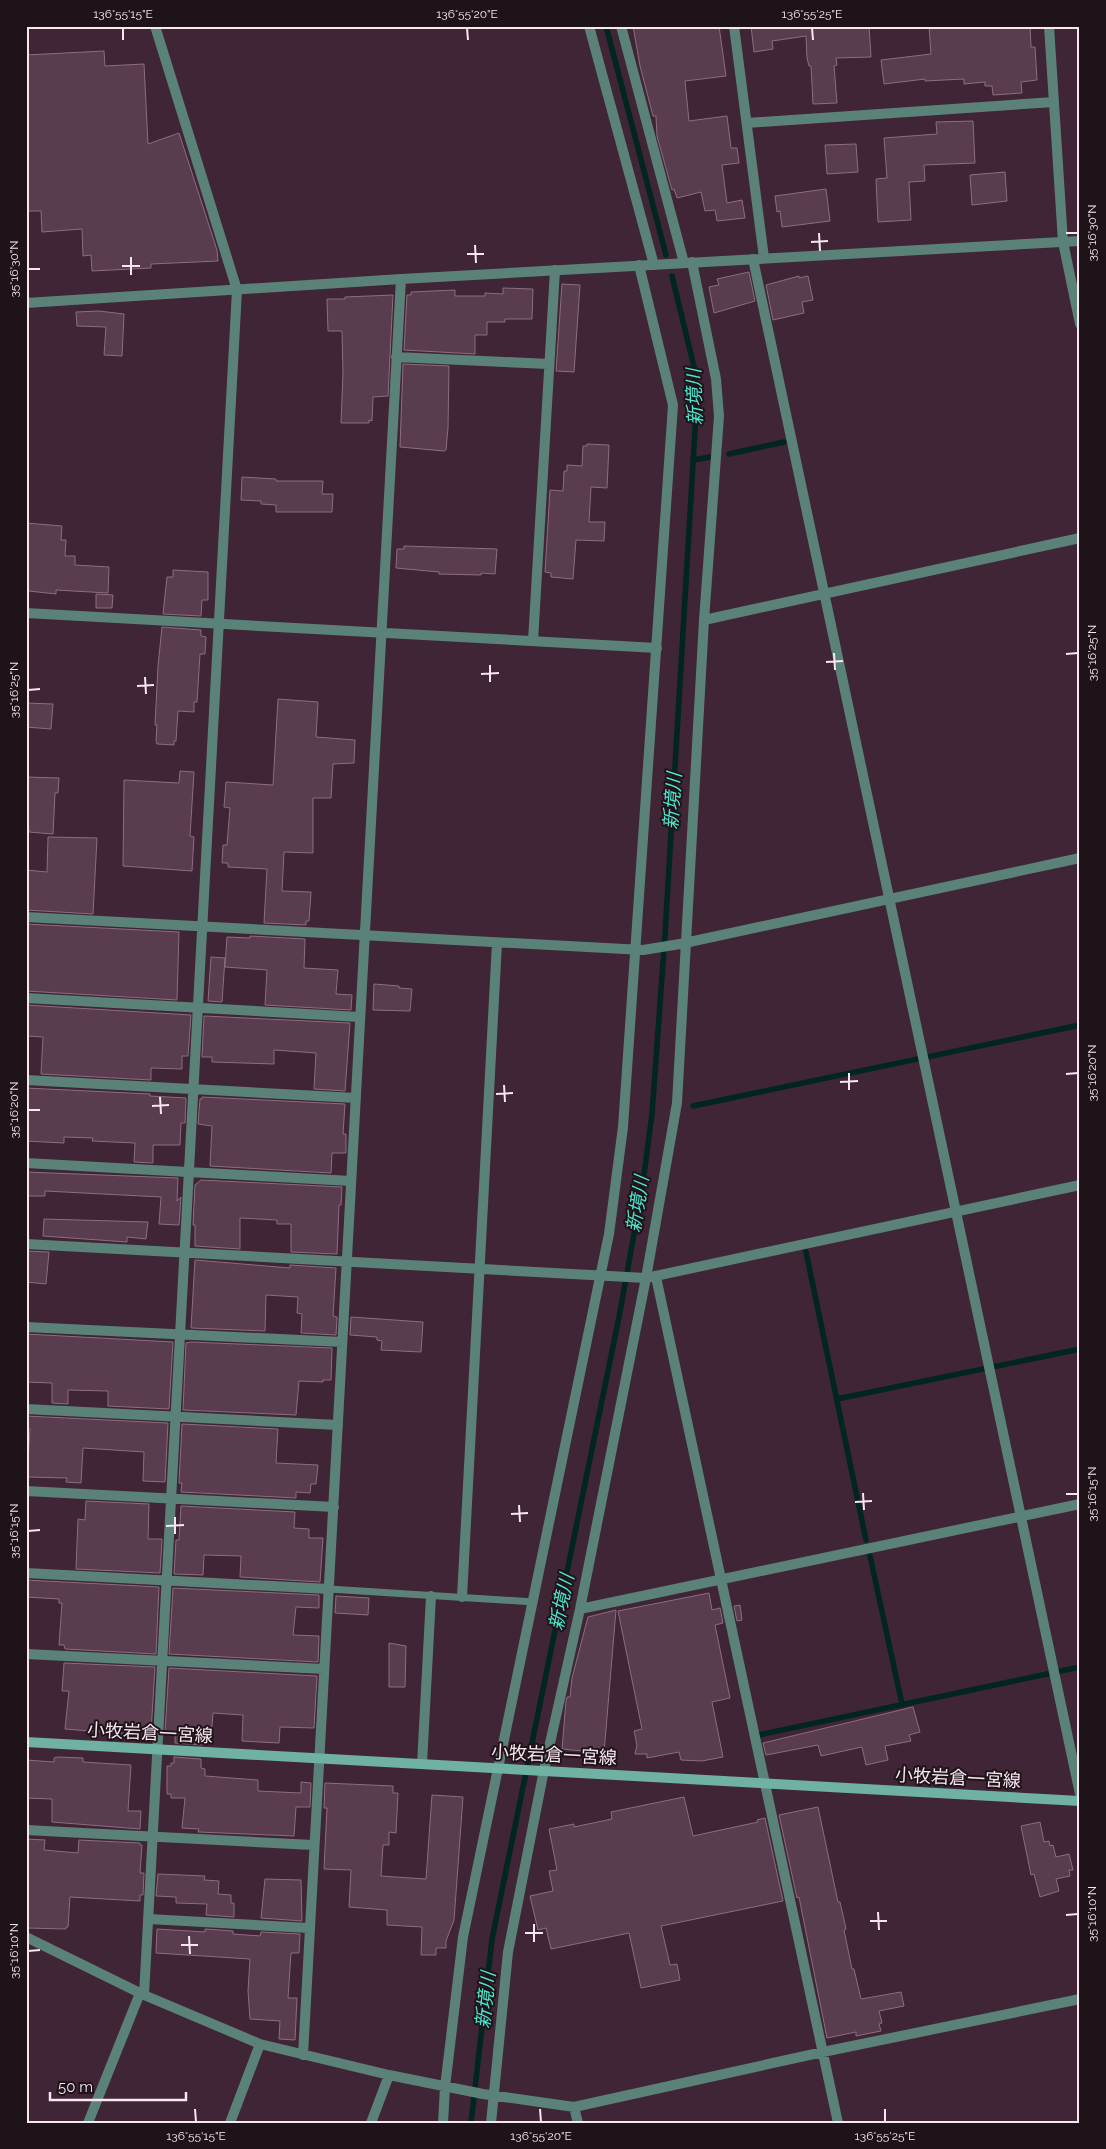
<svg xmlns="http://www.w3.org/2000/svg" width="1106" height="2149" viewBox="0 0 1106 2149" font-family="Raleway,'Noto Sans JP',sans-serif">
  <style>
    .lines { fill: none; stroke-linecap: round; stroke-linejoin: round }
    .stream { stroke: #01251f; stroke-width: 5.5 }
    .building { fill: #593c4e; stroke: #8d6d81 }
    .service { stroke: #5a8279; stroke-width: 7 }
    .minor { stroke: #5a8279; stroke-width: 10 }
    .tertiary { stroke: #5a8279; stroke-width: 10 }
    .secondary { stroke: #6fb1a3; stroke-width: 10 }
    .ticks { fill: none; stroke: #f8e6f0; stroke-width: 2 }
    .labels { text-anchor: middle; stroke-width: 4; stroke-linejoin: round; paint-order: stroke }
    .street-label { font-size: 18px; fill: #f8e6f0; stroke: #1f131a }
    .water-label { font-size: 19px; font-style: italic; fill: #4ce7ce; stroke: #1f131a }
    .neatline { fill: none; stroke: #f8e6f0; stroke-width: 2 }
    .ticks-label { font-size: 12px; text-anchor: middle; fill: #f8e6f0 }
  </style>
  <rect width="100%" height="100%" fill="#3f2536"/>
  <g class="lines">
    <path class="stream" d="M606,26L666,255
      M729,454L784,442
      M693,460L710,457
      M693,1106L1080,1025
      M806,1252L866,1540
      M837,1399L1080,1349
      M870,1556L902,1704
      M754,1736L1080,1667
      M471,2123L492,1939L619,1317L642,1190L652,1114L665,935L696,413L695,371L672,276"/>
  </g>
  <path class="building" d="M633,26H719L726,76L685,81L689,121L727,116L731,148H737L739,163L722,165L727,203L742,200L745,218L717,221L715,210L705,211L701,192L677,198L674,189L672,190L657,136L656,116H653L640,66Z
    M751,26H869L871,57L836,58L837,65L834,66L837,103L813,104L811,66H809L807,58L806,36L772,41L773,49L754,52Z
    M929,26H1030L1031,47H1035L1037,80L1021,82L1022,93L993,95L992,86H985V82L964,84V79L925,81V79L884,84L881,60L931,54Z
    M104,51L105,66L144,64L148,144L179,133L217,250L218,261L151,264V268L92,271L91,255L83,256L82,229L42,232L41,211H26V55Z
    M973,121L975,163L924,165L925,181L909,182L911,220L878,222L876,179L887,178L884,138L937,134L936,122Z
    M856,144L858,172L827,174L825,145Z
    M1005,172L1007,201L972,205L970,175Z
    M826,189L830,221L782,227L780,211L777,212L775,196Z
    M749,272L755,301L714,313L709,287L719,285L717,279Z
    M799,276V278L808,276L813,300L802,302L804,313L773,320L766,285Z
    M562,284L580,285L574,372L556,371Z
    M503,288L533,289L532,319H505V322H487V335H475V354L404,350L407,295H411V292L455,290V296H485V293L503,294Z
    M393,295L388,396L373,397L372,421L369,420V423H341L343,373L342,331H328L327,299H345V297Z
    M99,311L124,314L122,356L104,355L106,327L77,326L76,312Z
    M403,364L449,366L448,428L446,450L444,451L400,447Z
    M587,444L609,445L607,488L591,487L589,522H605L604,541L576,540L573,579L551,577V573L545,572L550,490L563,491L564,471H567V465L582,466L583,446H587Z
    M242,477L276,479V481H323L322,494H333L332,512H276V505L261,504V501L241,500Z
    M26,523L62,526L61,540H66L65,556H75V565L109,567L108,593L56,590V594L29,591V590L26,589Z
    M404,546L497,549L495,574L481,573V575L439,574V572L396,568L397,549H404Z
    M173,570L208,572V600H202L201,616L163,614L167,577H173Z
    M96,594L113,595L112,608H96Z
    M162,627L201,630V636L206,637L205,654H200L197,702H194V712L178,711L176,741H174V745L157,744L156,740L157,725H155L158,666Z
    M278,699L318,702L316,737L355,740L354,763L333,764L331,798H313V853L284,852L282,891L311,892L309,921H306V925L264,923L267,869L228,867V863H222L223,845H227L230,808L224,807L226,782L273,785Z
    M26,703L53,704L51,729L26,727Z
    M180,771L194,772L190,836L194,837L192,871L123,866L124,780L179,783Z
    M26,777L59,778L58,793H55L53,834L29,832V829H26Z
    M48,837L97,838L93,914L26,910V870L47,872Z
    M26,924L179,932L177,1000L26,991Z
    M250,936L305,939L304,968L338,970L336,994L352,995L351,1010L265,1005L267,970L225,967L227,937L250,938Z
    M211,957L225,958L222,1002L208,1001Z
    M374,984L399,986V988L412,989L410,1011L373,1010Z
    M26,1005L191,1015L188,1056H182V1069L151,1068V1080L41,1074L43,1037L26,1036Z
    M204,1016L350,1023L345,1091L314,1089L316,1053L274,1050V1064L212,1062V1057H202Z
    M26,1088L150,1094V1096L186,1098L185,1123H181L180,1145H153V1163L134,1162L135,1143L92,1141L93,1138L64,1137V1143L26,1141Z
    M202,1097L345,1104L343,1134H346V1153H332L331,1173L210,1166L212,1126L198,1124L200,1099H202Z
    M26,1172L178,1178L177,1201L181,1197L179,1225L159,1224L161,1197L45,1191V1196H26Z
    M201,1180L342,1187L341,1205H339L337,1254L291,1252V1224H277V1220L240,1218V1249L195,1246V1225H193L195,1185Z
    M44,1219L148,1222L146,1239L127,1237V1242L43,1236Z
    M26,1251L49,1252L46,1284L26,1282Z
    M195,1260L290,1268V1265L336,1268L333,1316L337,1317L336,1335L301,1333L302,1314L297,1313L298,1297L266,1295L265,1331L191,1328Z
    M351,1317L423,1322L421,1352L381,1350L382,1341L377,1340V1337L350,1335Z
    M26,1334L173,1342L169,1409L108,1406V1391L68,1390V1404L52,1403V1383L26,1382Z
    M191,1342L332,1348L331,1380H323V1382L299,1381L296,1415L183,1410L186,1343Z
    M26,1416L168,1423L165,1482L143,1481L144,1452L83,1448L81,1483L66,1482L67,1478L27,1477L30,1429H26Z
    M182,1424L278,1429L276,1463L318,1465L316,1484H311L310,1493L296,1492V1498L181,1492L182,1483H179Z
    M86,1501L149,1504L148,1539H162L160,1573L76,1569L78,1519L85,1520Z
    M181,1506L295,1512L294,1528L309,1529V1538H323L320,1582L240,1577L241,1556L204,1555L203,1575L174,1574L176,1540H179Z
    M26,1580L159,1587L156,1654L65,1649L64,1645H59L62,1603H59V1599L26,1597Z
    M173,1588L319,1595V1608L296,1607L293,1635L319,1636L318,1662L169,1654Z
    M709,1593L712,1610L720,1608L723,1623L715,1625L730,1698L712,1702L723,1757L702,1761L681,1760L679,1752L647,1758V1754H635L637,1745L634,1731L642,1729L618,1611Z
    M336,1596L369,1598L368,1615L335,1613Z
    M740,1605L742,1620L737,1621L734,1606Z
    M616,1610L604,1753L562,1749L566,1701L567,1697H570L572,1678L588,1617Z
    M389,1643L406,1646L405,1687H389Z
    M64,1663L155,1667L151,1732L127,1731L126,1734L65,1729L69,1691H62Z
    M169,1668L317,1676L314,1728L280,1727L279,1743L242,1741L243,1715L213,1713L211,1738H202V1745L175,1743V1732H165Z
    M913,1707L920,1732L909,1735L911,1741L885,1746L888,1760L866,1765L862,1747L821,1756L818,1745L766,1755L763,1743Z
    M58,1757L83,1758V1762L131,1765L128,1811H141L140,1829L52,1822V1799L26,1798V1760L54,1762V1758Z
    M174,1757L201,1759V1768L205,1769V1776L258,1780V1791L301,1793V1782L311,1783L310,1807H296L294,1836L198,1832L199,1829L182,1828L185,1798H171V1794H167V1766H171V1763H174Z
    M325,1783L393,1786V1793H398L396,1833L389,1832V1845H383L381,1876L426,1879L432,1795L463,1797L454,1920L446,1941V1948H436V1955H421L422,1927L387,1925V1910L349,1907L351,1870L324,1869L327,1808H324Z
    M684,1797L693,1836L758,1822L757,1820L765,1818L783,1901L661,1926L670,1965L677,1964L680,1980L641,1988L629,1933L551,1949L546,1928L538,1930L530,1896L553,1891L549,1871L557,1870L549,1829L574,1824V1827L612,1819L611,1812Z
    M818,1807L838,1902H840L846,1929L844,1930L852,1969H854L861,1999L901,1992L904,2006L879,2011L882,2023L879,2024L881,2031L856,2036V2032L827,2038L799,1897L797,1898L779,1815Z
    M1040,1822L1044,1842L1049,1841L1050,1846L1053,1845L1056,1857L1069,1854L1073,1870H1069L1070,1876L1056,1879L1059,1891L1040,1897L1034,1874L1031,1875L1021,1826Z
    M26,1839L45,1840L44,1850L78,1853L79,1840L140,1843V1845H142L140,1873H144L143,1895H140V1901L70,1897L68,1927H66V1929L26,1928Z
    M158,1874L205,1876L204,1880L219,1881L218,1894L231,1895V1903H234V1917L206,1915L207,1904L176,1903V1897L156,1896Z
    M265,1879L301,1880L302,1921L261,1918Z
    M157,1929L205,1932V1929L233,1931V1934L260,1936L261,1932L300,1934L299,1953H291L288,1998H297L295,2040L279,2039L280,2021L250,2019L248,1991L250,1959L156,1953Z"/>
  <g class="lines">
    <path class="service" d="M329,1589L534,1602"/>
    <path class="minor" d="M589,26L654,265
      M621,26L684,263
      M1049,26L1063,242L1080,324
      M747,123L1054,102
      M753,259L1080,1794
      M396,357L549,364
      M26,613L657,648
      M704,620L1080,538
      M533,641L555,270
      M26,917L643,950L680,944L1080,858
      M26,998L360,1017
      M26,1080L356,1098
      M26,1163L351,1181
      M26,1244L646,1278L1080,1185
      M656,1277L838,2123
      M26,1327L342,1342
      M26,1409L338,1425
      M26,1491L334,1507
      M26,1573L329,1589
      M462,1597L497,943
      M580,1609L1080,1504
      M26,1654L324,1669
      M422,1764L431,1596
      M26,1830L313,1845
      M149,1919L309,1928
      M26,1937L144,1995L260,2044L389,2075L483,2094L574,2107L823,2052L1080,1999
      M144,1995L237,290L155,26
      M303,2055L401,279
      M574,2107L578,2123
      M88,2123L140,1993
      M230,2123L260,2044
      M371,2123L389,2075
      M443,2123L445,2087L463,1937L609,1234L623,1127L673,405L639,265
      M491,2123L508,1952L544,1770L580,1609L646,1278L677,1103L704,620L719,416L716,379L692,262"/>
    <path class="tertiary" d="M734,26L764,258
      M26,303L401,279L1080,241"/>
    <path class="secondary" d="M26,1742L1080,1801"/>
  </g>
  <path class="ticks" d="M123,28V40M467,28L468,40M812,28L813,40M819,233L820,251M1066,233H1078M811,242L828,241M475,245L476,263M467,254H484M131,257V275M122,266H140M28,269H40M834,653L835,670M1066,654L1078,653M826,662L843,661M490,665V682M481,674L499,673M145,677L146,694M137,686L154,685M28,690L40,689M849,1073V1090M1066,1074L1078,1073M840,1082L858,1081M504,1085L505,1102M496,1094L513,1093M160,1097L161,1114M152,1106L169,1105M28,1110H40M863,1493L864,1510M1066,1494H1078M855,1502L872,1501M519,1505L520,1522M511,1514L528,1513M175,1517V1534M166,1526L184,1525M28,1531L40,1530M878,1912L879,1930M1066,1915L1078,1914M870,1921H887M534,1924V1942M525,1933H543M189,1936L190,1954M181,1945H198M28,1951L40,1950M195,2109L196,2122M540,2109L541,2122M885,2109V2122"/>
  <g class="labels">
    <g class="street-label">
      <text transform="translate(150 1733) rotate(3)" y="6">小牧岩倉一宮線</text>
      <text transform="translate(554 1755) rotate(3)" y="6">小牧岩倉一宮線</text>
      <text transform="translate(958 1778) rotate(3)" y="6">小牧岩倉一宮線</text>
    </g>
    <g class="water-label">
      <text transform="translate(694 397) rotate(-92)" y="7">新境川</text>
      <text transform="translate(672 801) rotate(-86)" y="7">新境川</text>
      <text transform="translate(637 1204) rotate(-81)" y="7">新境川</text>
      <text transform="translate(561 1602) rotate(-78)" y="7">新境川</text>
      <text transform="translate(485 2000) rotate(-84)" y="7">新境川</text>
    </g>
  </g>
  <rect width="1106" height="2149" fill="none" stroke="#1f131a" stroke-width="55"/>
  <path d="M50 2092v8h136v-8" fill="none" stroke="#f8e6f0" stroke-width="2.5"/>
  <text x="58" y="2092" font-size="15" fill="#f8e6f0" stroke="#1f131a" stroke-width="4" paint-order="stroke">50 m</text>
  <rect x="28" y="28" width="1050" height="2094" class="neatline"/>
  <g class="ticks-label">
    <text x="123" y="18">136°55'15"E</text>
    <text x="467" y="18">136°55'20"E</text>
    <text x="812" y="18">136°55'25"E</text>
    <text transform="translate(1092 233) rotate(-90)" y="4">35°16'30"N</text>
    <text transform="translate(14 269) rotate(-90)" y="4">35°16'30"N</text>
    <text transform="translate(1092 653) rotate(-90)" y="4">35°16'25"N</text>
    <text transform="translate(14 690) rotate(-90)" y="4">35°16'25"N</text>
    <text transform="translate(1092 1073) rotate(-90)" y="4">35°16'20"N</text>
    <text transform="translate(14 1110) rotate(-90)" y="4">35°16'20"N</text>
    <text transform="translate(1092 1494) rotate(-90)" y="4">35°16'15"N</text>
    <text transform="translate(14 1531) rotate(-90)" y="4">35°16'15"N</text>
    <text transform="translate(1092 1914) rotate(-90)" y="4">35°16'10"N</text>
    <text transform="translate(14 1951) rotate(-90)" y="4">35°16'10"N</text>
    <text x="196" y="2140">136°55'15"E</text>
    <text x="541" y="2140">136°55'20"E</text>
    <text x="885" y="2140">136°55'25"E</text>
  </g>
</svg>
